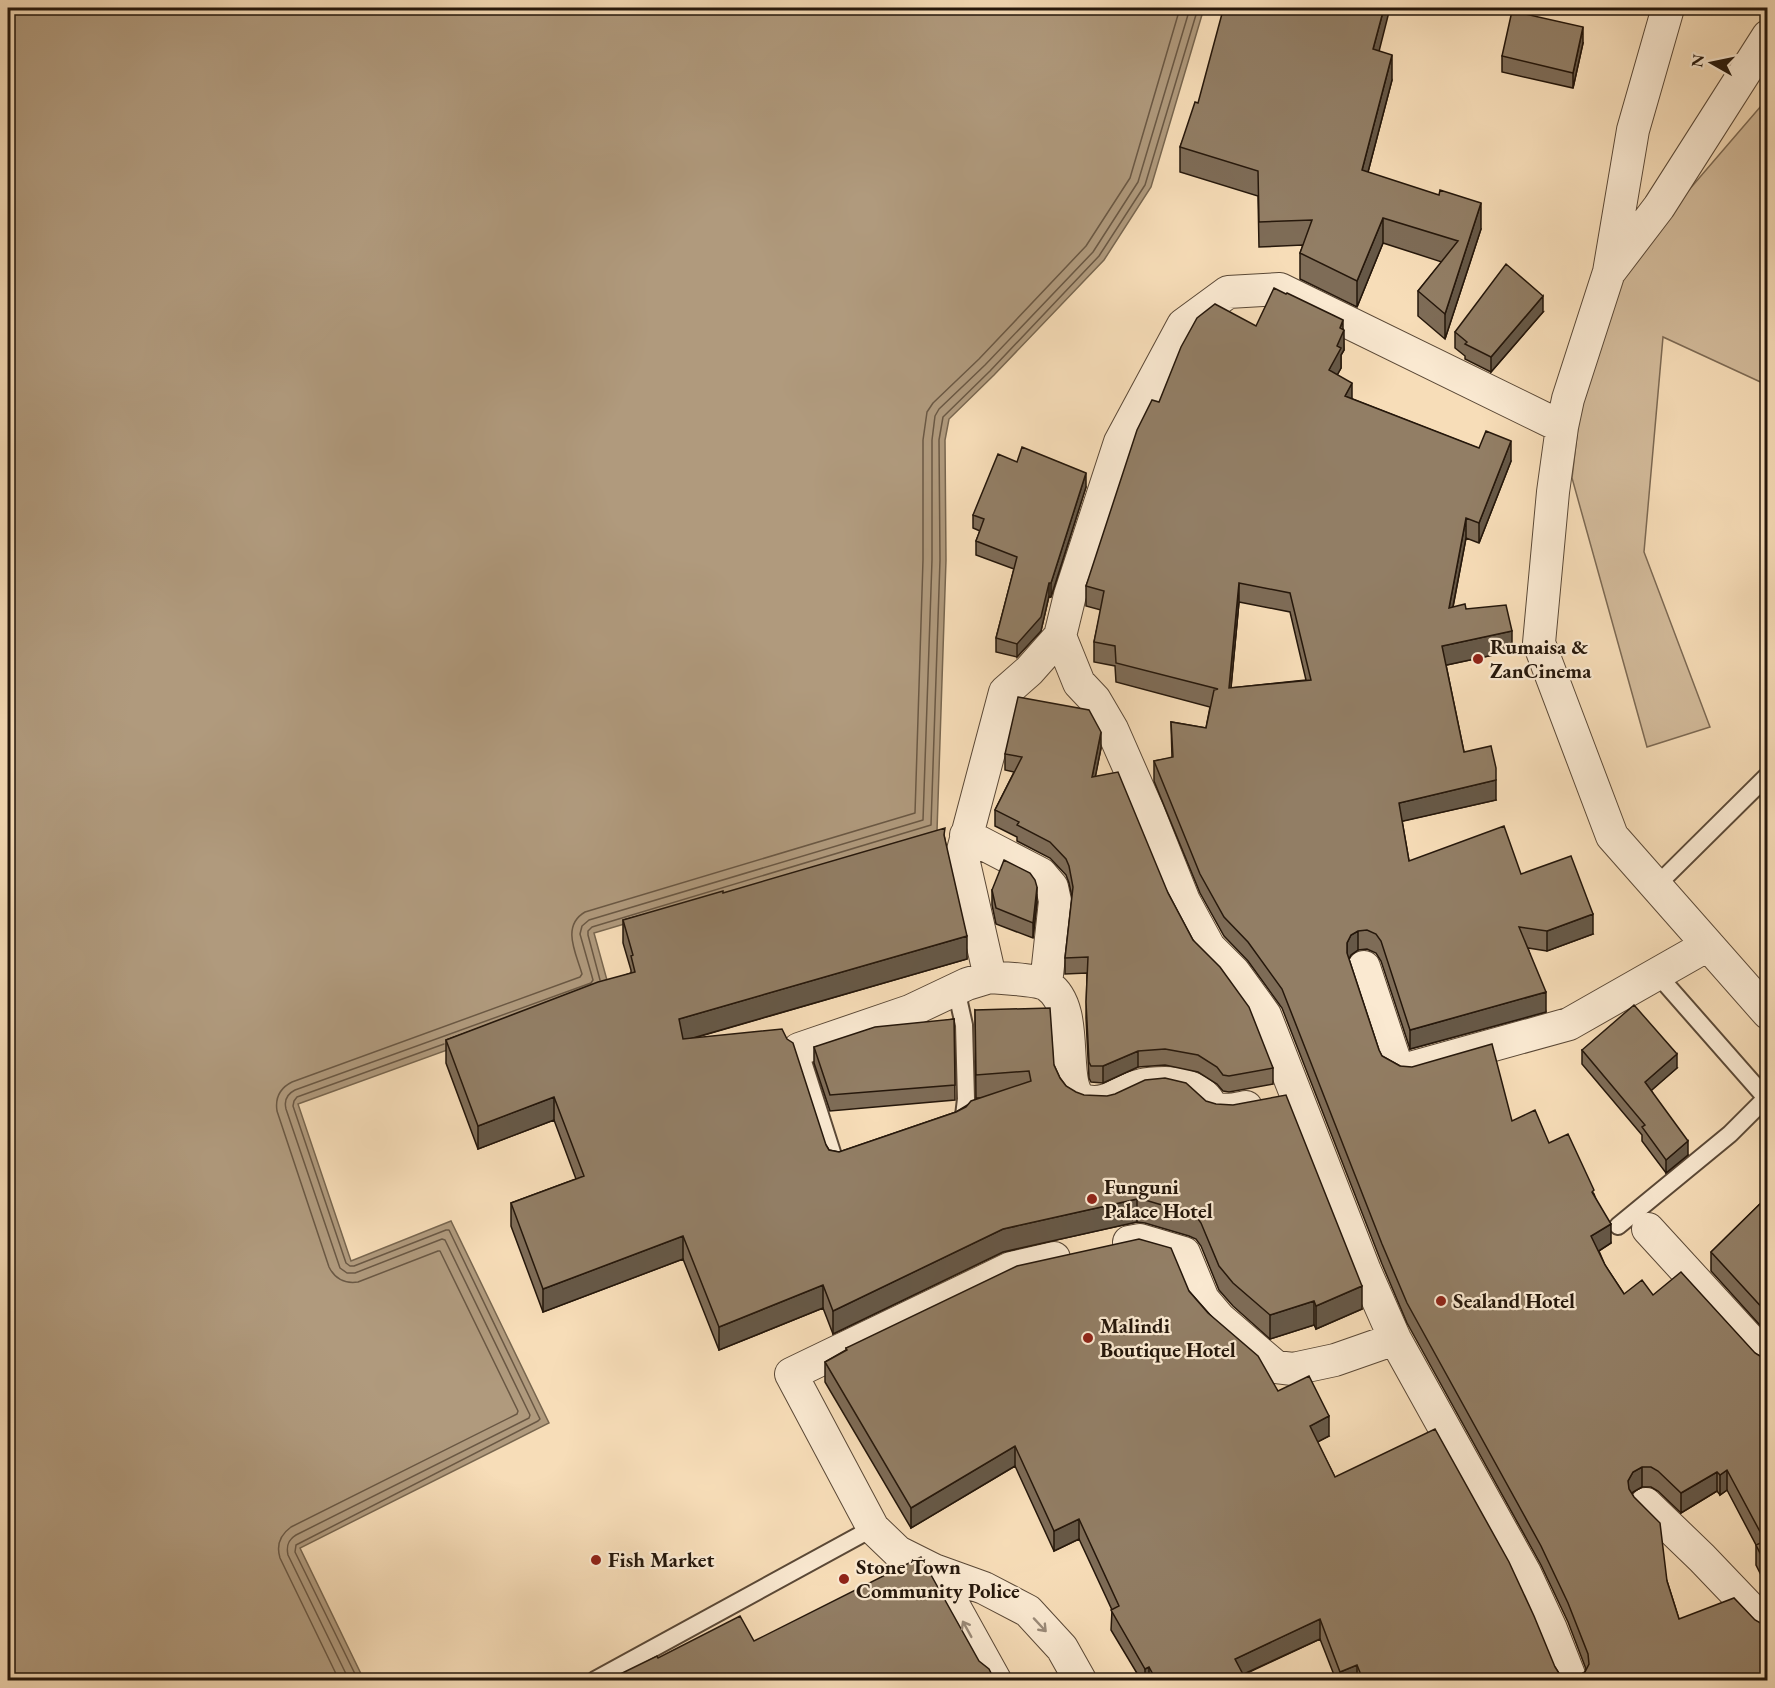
<svg xmlns="http://www.w3.org/2000/svg" width="1775" height="1688" viewBox="0 0 1775 1688" font-family="'EB Garamond',serif">
  <style>
    .green { fill: #d3bb9b; stroke: #7c6953; stroke-width: 1.5 }
    .water { fill: #b09a7d; stroke: #78664f; stroke-width: 1.5 }
    .lines { fill: none; stroke-linecap: round; stroke-linejoin: round }
    .shore { stroke: #6a5844; stroke-width: 1.5 }
    .service-casing { stroke: #5a4836; stroke-width: 20 }
    .minor-casing { stroke: #5a4836; stroke-width: 34 }
    .service { stroke: #fae9d1; stroke-width: 16 }
    .minor { stroke: #fae9d1; stroke-width: 32 }
    .wall { fill: #7e6c57; stroke: #25170b; stroke-width: 1.5; fill-rule: evenodd }
    .shaded-wall { fill: #665847; stroke: #25170b; stroke-width: 1.5 }
    .building { fill: #927e65; stroke: #25170b; stroke-width: 1.5; fill-rule: evenodd }
    .oneway { stroke: #9a8a78 }
    .poi-dot { fill: #8f2418; stroke: #fae9d1; stroke-width: 2 }
    .labels { text-anchor: middle; stroke-width: 4.5; stroke-linejoin: round; paint-order: stroke }
    .poi-label { font-size: 21px; font-weight: bold; fill: #25170b; stroke: #fae9d1; text-anchor: start }
  </style>
  <rect width="100%" height="100%" fill="#f7ddb8"/>
  <filter id="stains"><feTurbulence type="fractalNoise" baseFrequency=".00333" numOctaves="4"/><feColorMatrix values="0 0 0 0 .2 0 0 0 0 .09 0 0 0 0 .02 0 0 0 .5 -.17"/></filter>
  <radialGradient id="worn" r=".72"><stop offset=".6" stop-color="#630" stop-opacity="0"/><stop offset="1" stop-color="#630" stop-opacity=".3"/></radialGradient>
  <path class="green" d="M1767,99V385L1663,337L1644,552L1710,727L1647,747L1572,478L1581,401L1615,276Z"/>
  <path class="water" d="M8,8H1204L1151,187L1104,260L994,375L949,419L945,440L946,560L937,831L594,933L610,991L298,1104L351,1261L451,1221L549,1423L300,1548L364,1680H8Z"/>
  <g class="lines">
    <path class="shore" d="M600,980L588,935V931L592,927L931,825L940,560L939,440L943,417L990,371L1099,256L1145,185L1198,8
      M339,1680L280,1558C276,1545 280,1535 291,1527L517,1414L518,1411L440,1251H438L358,1282C344,1284 335,1279 329,1267L277,1111C275,1098 280,1088 292,1082L580,977L582,974C576,953 561,926 585,912L915,813L923,560V440L927,412L933,403L979,359L1086,246L1130,178L1180,8
      M349,1680L288,1555C286,1546 288,1540 296,1535L529,1418L530,1415L445,1240L442,1239L355,1273H347L340,1268L286,1109C284,1101 287,1094 295,1090L591,983L593,980L580,934L582,926L589,920L923,820L932,560V440L935,416L939,409L985,365L1093,252L1138,182L1190,8
      M358,1680L295,1552L296,1545L538,1421L540,1419L449,1230H446L354,1266H350L346,1263L293,1106L294,1101L297,1097L444,1044"/>
    <defs>
      <path id="service" d="M1656,886L1768,775
        M1657,974L1766,1098
        M799,1049L836,1165L842,1162
        M955,1124L960,1121L964,1116L966,1099L964,1025L956,989
        M1618,1226L1730,1134L1768,1096
        M595,1680L873,1528"/>
      <path id="minor" d="M1668,8L1633,130L1609,272L1568,399L1562,427L1553,492L1539,643L1612,836L1768,1013
        M1611,270L1659,207L1768,36
        M1562,427L1280,289L1228,292L1183,325L1120,442L1070,595L1060,636L1079,683L1095,700L1112,729L1148,811L1184,901L1209,947L1234,972L1265,1015L1365,1271L1395,1339L1525,1573L1551,1629L1571,1680
        M966,835L1041,874L1052,887L1055,901L1046,984
        M1364,967L1396,1064L1407,1069L1569,1024L1708,945
        M990,977C1002,978 1040,980 1048,986C1084,1010 1056,1094 1086,1101C1110,1106 1121,1089 1142,1085C1149,1083 1158,1083 1165,1083C1179,1083 1197,1087 1206,1098C1210,1102 1210,1106 1215,1108C1225,1112 1236,1109 1246,1107
        M799,1049L910,1011L967,984L990,977L962,854L1005,692L1029,671L1060,636
        M1648,1229L1768,1360
        M1129,1242L1140,1240L1184,1253L1203,1299L1220,1319L1276,1367L1293,1369L1335,1360L1395,1339
        M1054,1258L1011,1268L791,1374L873,1528L898,1552L934,1570L984,1588L1028,1611L1062,1648L1080,1680
        M1646,1504L1702,1558L1768,1627
        M934,1570L995,1680"/>
    </defs>
    <use href="#service" class="service-casing"/>
    <use href="#minor" class="minor-casing"/>
    <use href="#service" class="service"/>
    <use href="#minor" class="minor"/>
  </g>
  <path class="wall" d="M1583,43L1573,88L1502,72V56Z
    M1379,51L1392,80L1368,172L1481,229L1445,339L1418,316V291L1442,262L1383,243L1357,307L1300,279V253L1303,245L1259,247L1258,196L1180,172V147L1198,103Z
    M1543,312L1491,372L1465,359V356L1455,348V332Z
    M1256,326L1343,329L1344,350L1341,355V368L1337,375L1352,399L1511,461L1479,543L1466,538L1453,607L1466,609L1512,651L1446,665L1464,752L1496,800L1402,821L1409,861L1521,874L1593,934L1547,951L1528,948L1546,1012L1410,1049L1381,961L1376,953L1367,949L1358,950L1351,955L1349,959L1379,1050L1382,1056L1400,1066L1512,1121L1549,1143L1594,1194L1611,1243L1599,1251L1605,1265L1624,1294L1653,1295L1763,1358H1767V1587L1756,1565V1545L1727,1490L1720,1495L1717,1491L1681,1513L1658,1491L1651,1487H1642L1633,1492L1632,1494L1667,1581L1679,1619L1767,1680H1336L1320,1639L1243,1675L1246,1680H1141L1111,1630L1112,1610L1079,1539L1054,1551L1015,1466L911,1528L825,1382V1362L846,1350V1348L1189,1291L1278,1391L1329,1436L1317,1442L1335,1477L1555,1667L1560,1675L1568,1678L1577,1677L1585,1672L1586,1669L1568,1622L1541,1565L1407,1323L1382,1264L1282,1008L1248,961L1224,936L1200,893L1154,781V761L1172,758L1171,722L1206,728L1210,707L1116,682L1115,666L1094,662V642L1101,610L1086,606V586L1159,402ZM1239,602L1290,612L1306,680L1231,688Z
    M1017,462L1086,487L1051,597L1049,596L1041,631L1017,657L996,652V638L1014,569L976,555V541L980,531L973,528V515Z
    M1101,748L1095,777L1168,893L1193,940L1273,1068V1084L1229,1092L1223,1091L1217,1084L1198,1072L1165,1065L1138,1067L1103,1083L1091,1082L1089,1078L1086,1018L1087,973L1065,974V958L1072,897L1069,883L1066,875L1050,858L1017,841V837L995,826V810L1014,772L1005,770V754Z
    M944,835L967,959L694,1038L826,1145L829,1150L839,1152L956,1112L979,1098H976L975,1010L1054,1065L1060,1078L1066,1086L1362,1309L1316,1329L1314,1325L1270,1339L1233,1306L1219,1290L1201,1246L1196,1239L1189,1236L1145,1223L1137,1222L1003,1252L833,1334L823,1308L719,1350L683,1259L543,1312L511,1226V1203L576,1179L554,1120L478,1149L446,1063V1040L631,973V970L623,943V920Z
    M992,890L1037,902L1033,938L996,924L992,905Z
    M954,1019L955,1100L830,1111L814,1063V1047Z
    M1582,1050L1677,1068L1651,1090L1688,1155L1666,1173L1642,1141V1135L1582,1064Z
    M1767,1197V1333L1711,1271V1252Z"/>
  <path class="shaded-wall" d="M1384,8H1390L1373,75V49Z
    M1583,27V43L1573,88V73Z
    M1392,55V80L1362,195V170Z
    M1481,203V229L1445,339V314Z
    M1383,218V243L1357,307V281Z
    M1543,296V312L1491,372V357Z
    M1343,320V333L1344,330V350L1341,355V368L1329,390V370L1337,346L1340,328Z
    M1352,383V403L1345,396Z
    M1511,441V461L1479,543V523Z
    M1086,473V487L1051,597V583Z
    M1466,518V538L1449,627V608Z
    M1049,583V596L1041,631L1017,657V644Z
    M1239,583V602L1229,708V688Z
    M1512,631V651L1442,666V646Z
    M1101,732V748L1092,794V777Z
    M1496,780V800L1399,822V803Z
    M1037,887V902L1033,938V923Z
    M1593,914V934L1547,951V931Z
    M1358,931V950L1351,955L1347,963V943L1351,935Z
    M967,936V959L679,1042V1019Z
    M1546,992V1012L1410,1049V1030Z
    M1138,1051V1067L1103,1083V1066Z
    M1677,1054V1068L1645,1096V1082Z
    M554,1097V1120L478,1149V1126Z
    M1688,1141V1155L1666,1173V1160Z
    M1137,1199V1222L1003,1252L833,1334V1311L1003,1229Z
    M1611,1224V1243L1591,1256V1236Z
    M683,1236V1259L543,1312V1289Z
    M823,1285V1308L719,1350V1327Z
    M1362,1286V1309L1316,1329V1306Z
    M1314,1301V1325L1270,1339V1315Z
    M1329,1416V1436L1310,1446V1426Z
    M1015,1446V1466L911,1528V1508Z
    M1642,1467V1487L1633,1492L1628,1500V1481L1633,1472Z
    M1727,1470V1490L1720,1495V1475Z
    M1717,1472V1491L1681,1513V1493Z
    M1079,1519V1539L1054,1551V1531Z
    M1320,1619V1639L1235,1678V1659Z
    M1357,1665V1680H1340V1672Z
    M1149,1667V1680H1145V1669Z"/>
  <path class="building" d="M1235,8H1384L1373,49L1392,55L1362,170L1439,195L1440,190L1481,203L1445,314L1418,291L1458,241L1383,218L1357,281L1300,253L1312,220L1259,222L1258,171L1180,147L1195,102L1198,103L1223,10L1234,13Z
    M1512,11L1583,27L1573,73L1502,56Z
    M1506,264L1543,296L1491,357L1465,344L1467,342L1455,332Z
    M1274,288L1286,294L1287,293L1343,320L1340,328L1344,330L1337,346L1341,348L1329,370L1352,383L1345,396L1479,448L1486,431L1511,441L1479,523L1466,518L1449,608L1465,604L1466,609L1506,605L1512,631L1442,646L1464,752L1491,746L1496,768V780L1399,803L1409,861L1504,826L1521,874L1571,856L1593,914L1547,931L1519,927L1546,992L1410,1030L1381,941L1376,934L1367,930L1358,931L1351,935L1347,943V953L1379,1050L1382,1056L1400,1066L1412,1067L1492,1044L1512,1121L1535,1110L1549,1143L1568,1134L1594,1190L1592,1192L1611,1224L1591,1236L1605,1265L1624,1294L1642,1280L1653,1295L1681,1272L1755,1353L1763,1358H1767V1567L1756,1545L1765,1541L1727,1470L1720,1475L1717,1472L1681,1493L1658,1471L1651,1467H1642L1633,1472L1628,1481L1629,1489L1634,1497L1660,1523L1667,1581L1679,1619L1734,1598L1755,1620L1764,1625H1767V1680H1363L1357,1665L1340,1672L1320,1619L1235,1659L1246,1680H1156L1149,1667L1145,1669L1111,1610L1119,1606L1079,1519L1054,1531L1015,1446L911,1508L825,1362L847,1350L846,1348L1017,1266L1139,1239L1171,1248L1189,1291L1208,1313L1258,1356L1278,1391L1309,1376L1329,1416L1310,1426L1335,1477L1435,1429L1509,1562L1534,1616L1555,1667L1560,1675L1568,1678L1577,1677L1585,1672L1589,1664L1588,1654L1568,1603L1541,1546L1407,1303L1382,1244L1282,989L1248,942L1224,917L1200,874L1154,761L1173,757L1171,722L1206,728L1214,690L1218,689L1116,663L1115,646L1094,642L1104,591L1086,586L1137,430L1152,400L1159,402L1181,347L1197,318L1215,304L1256,326ZM1239,583L1290,593L1311,680L1229,688Z
    M1022,447L1086,473L1051,583H1049L1041,617L1017,644L996,638L1017,557L976,541L984,519L973,515L998,454L1017,462Z
    M1018,697L1089,710L1101,732L1092,777L1118,772L1168,893L1193,940L1220,967L1249,1007L1273,1068L1229,1076L1223,1075L1217,1067L1198,1055L1165,1049L1138,1051L1103,1066H1091L1089,1062L1086,1002L1088,957L1065,958L1073,887L1069,866L1066,859L1050,842L1017,825L1019,822L995,810L1022,757L1005,754Z
    M945,828L944,835L967,936L679,1019L683,1039L782,1029L787,1039L793,1043L826,1145L829,1150L839,1152L956,1112L966,1107L971,1101L1031,1081L1029,1071L976,1075L975,1010L1050,1008L1054,1065L1060,1078L1066,1086L1076,1092L1084,1095L1107,1096L1115,1094L1145,1080L1165,1078L1186,1083L1206,1101L1216,1104L1233,1105L1286,1095L1362,1286L1316,1306L1314,1301L1270,1315L1233,1283L1219,1266L1201,1223L1196,1216L1189,1213L1145,1200L1137,1199L1003,1229L833,1311L823,1285L719,1327L683,1236L543,1289L511,1203L584,1176L554,1097L478,1126L446,1040L598,982L635,972L631,956L633,955L623,920L723,891V893Z
    M1004,860L1030,873L1035,880L1037,887L1033,923L996,908L992,890Z
    M1634,1005L1677,1054L1645,1082L1688,1141L1666,1160L1642,1127L1645,1125L1582,1050Z
    M954,1019L955,1085L830,1095L814,1047L875,1027Z
    M1767,1197V1313L1711,1252Z
    M921,1557L979,1661L989,1669L994,1679L997,1678L998,1680H608L657,1656L658,1658L740,1616L754,1641Z"/>
  <defs><path id="oneway-shaft" d="M-6 0H5M1.5-3L5.5 0L1.5 3" fill="none" stroke-width="1.6" stroke-linecap="round" stroke-linejoin="round" transform="scale(1.5)"/></defs>
  <g class="oneway">
    <use href="#oneway-shaft" transform="translate(1040 1625) rotate(47)"/>
    <use href="#oneway-shaft" transform="translate(967 1629) rotate(-119)"/>
  </g>
  <g class="poi-dot">
    <circle cx="1478" cy="659" r="6"/>
    <circle cx="1092" cy="1199" r="6"/>
    <circle cx="1441" cy="1301" r="6"/>
    <circle cx="1088" cy="1338" r="6"/>
    <circle cx="596" cy="1560" r="6"/>
    <circle cx="844" cy="1579" r="6"/>
  </g>
  <g class="labels">
    <g class="poi-label">
      <text x="1490" y="654">Rumaisa &amp;<tspan x="1490" dy="24">ZanCinema</tspan></text>
      <text x="1104" y="1194">Funguni<tspan x="1104" dy="24">Palace Hotel</tspan></text>
      <text x="1453" y="1308">Sealand Hotel</text>
      <text x="1100" y="1333">Malindi<tspan x="1100" dy="24">Boutique Hotel</tspan></text>
      <text x="608" y="1567">Fish Market</text>
      <text x="856" y="1574">Stone Town<tspan x="856" dy="24">Community Police</tspan></text>
    </g>
  </g>
  <rect width="1775" height="1688" fill="none" stroke="#f7ddb8" stroke-width="30"/>
  <rect x="9" y="9" width="1757" height="1670" fill="none" stroke="#25170b" stroke-width="3"/>
  <rect x="15" y="15" width="1745" height="1658" fill="none" stroke="#25170b" stroke-width="1.5"/>
  <g transform="translate(1712 63) rotate(279)" stroke="#fae9d1" stroke-width="4.5" paint-order="stroke">
  <path d="M0-4.5L10 22L0 15L-10 22Z" fill="#25170b"/>
  <text y="-9" font-size="16" font-weight="bold" text-anchor="middle" fill="#25170b">N</text>
  </g>
  <rect width="100%" height="100%" filter="url(#stains)"/>
  <rect width="100%" height="100%" fill="url(#worn)"/>
</svg>
